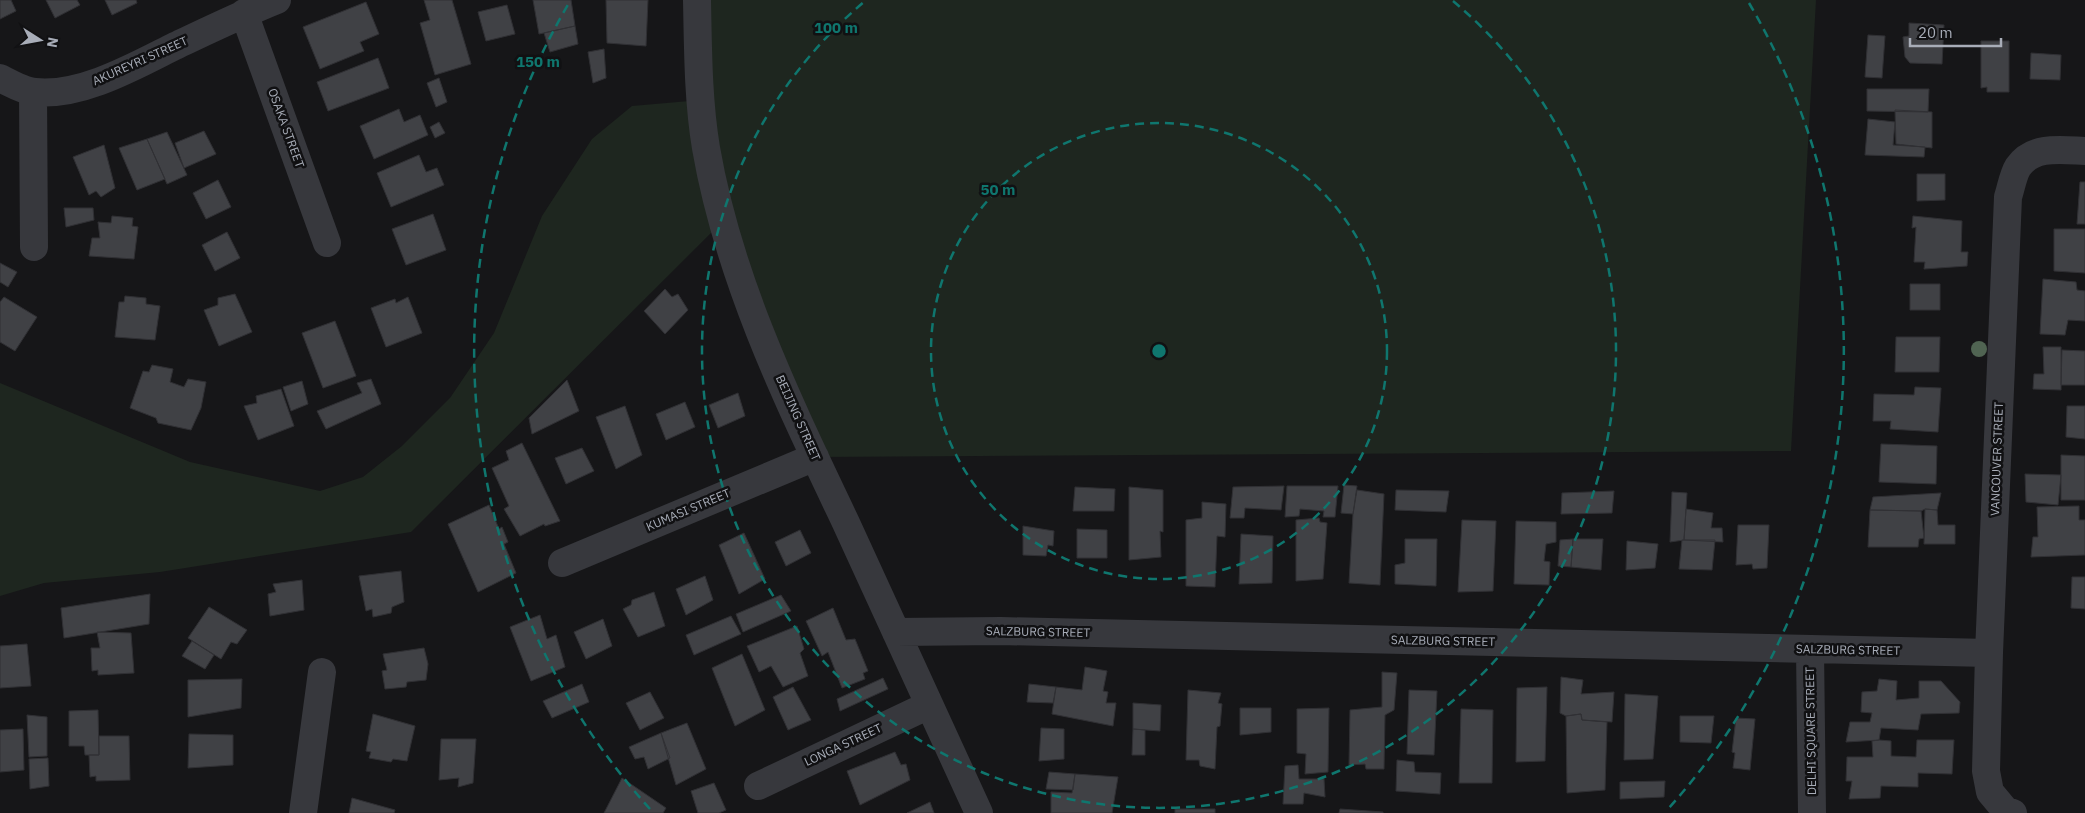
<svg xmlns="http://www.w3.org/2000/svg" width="2085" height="813" viewBox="0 0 2085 813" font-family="'IBM Plex Sans',sans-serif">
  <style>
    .green { fill: #1e261f }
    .building { fill: #404145; stroke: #303034 }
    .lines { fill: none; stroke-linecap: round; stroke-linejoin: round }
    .minor { stroke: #37383d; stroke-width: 28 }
    .tree { fill: #506452 }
    .ring { fill: none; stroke: #0f766e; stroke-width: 2.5; stroke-dasharray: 9 6 }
    .labels { text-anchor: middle; stroke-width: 5; stroke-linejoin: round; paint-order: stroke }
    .street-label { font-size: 12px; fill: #a8adb8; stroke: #111113 }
    .centre { fill: #0f766e; stroke: #111113; stroke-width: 2.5 }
    .ring-label { font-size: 15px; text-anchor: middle; font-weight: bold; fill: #0f766e; stroke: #111113; stroke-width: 5; stroke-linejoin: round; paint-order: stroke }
  </style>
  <rect width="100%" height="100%" fill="#161618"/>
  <path class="green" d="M697,0H1816L1791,451L815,457L723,221L411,532L160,572L44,583L0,596V383L190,462L320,491L363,477L402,446L450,398L494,333L542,216L592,139L632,106L701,100Z"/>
  <path class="building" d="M0,0H11L16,11L0,19Z
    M46,0H77L80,5L55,18Z
    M105,0H136L137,3L112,15Z
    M424,0H452L471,64L435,75L420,23L430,20Z
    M533,0H571L575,26L539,34Z
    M606,0H648L646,46L607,43Z
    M366,2L379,34L360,42L364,51L320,69L303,27Z
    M507,5L515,34L486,41L478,12Z
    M1909,23L1944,25L1942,64L1910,63L1905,57L1903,37L1909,36Z
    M575,26L578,44L550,52L544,33Z
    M1868,35L1885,36L1882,78L1865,77Z
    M1981,41H2009V92H1987V87L1981,88Z
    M604,49L606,78L593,83L588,52Z
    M2031,53L2061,55L2060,80L2030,79Z
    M378,58L389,88L328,111L317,82Z
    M439,78L447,102L436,107L427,83Z
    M1867,89H1929L1928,112L1867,111Z
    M399,109L404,122L420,115L428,135L374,159L360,126Z
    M1895,110L1932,112V148L1896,144Z
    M1868,119L1895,122L1893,145L1925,147L1924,157L1865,155Z
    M439,122L445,133L435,138L430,127Z
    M204,131L216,154L184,168L175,143Z
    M167,132L187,175L167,184L147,139Z
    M147,139L165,179L137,190L119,148Z
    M104,145L115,188L101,197L96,191L89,195L73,157Z
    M419,155L426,172L437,168L444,185L391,207L377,173Z
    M1917,174H1945V200L1917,201Z
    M218,180L231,207L206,219L193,193Z
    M2080,182H2085V224H2077Z
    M64,208H93L94,220L66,227Z
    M433,214L446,250L406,265L392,229Z
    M112,216L133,218L132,226L138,227L134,259L89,256L92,238H100L98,222L111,223Z
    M1913,216L1962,221L1961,252H1968L1967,266L1924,269L1925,262H1914L1916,227L1912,228Z
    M2054,229H2085V273L2054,271Z
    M227,232L240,258L215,271L202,245Z
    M0,263L17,272L8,287L0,282Z
    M2043,279L2076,282L2077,290L2085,291V321L2068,320L2065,335L2040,334Z
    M1910,284H1940V310H1910Z
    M665,289L672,297L678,294L688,310L665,334L644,311Z
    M235,294L252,332L219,346L204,310L218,305V298Z
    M125,296L146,298V304L160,306L155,340L115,337L119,302H124Z
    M4,297L37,317L15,351L0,342V302Z
    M408,297L422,333L386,347L371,308L395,299L396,303Z
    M335,321L356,376L323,388L302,333Z
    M1896,337H1940L1939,372H1895Z
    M2043,347H2061V390L2033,389L2034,374H2044Z
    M2062,350L2085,351V385H2061Z
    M152,365L173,369L170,382L184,387L188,379L206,382L201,408L191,430L158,423L156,418L130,408L143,371L149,372Z
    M371,379L381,404L326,429L317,411L362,393L357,383Z
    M567,380L579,411L532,434L529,418Z
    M302,381L308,404L291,411L283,387Z
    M1915,387L1941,388L1938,432L1890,429L1891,421H1873L1874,394L1914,395Z
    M281,389L294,426L258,440L244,406L257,403L256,396Z
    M738,393L745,416L718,428L709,405Z
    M685,402L695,427L666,440L656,414Z
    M625,406L642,455L616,469L596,417Z
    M2067,406H2085V439L2066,437Z
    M522,443L560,521L545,526L544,524L520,536L504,509L509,506L492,468L509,460L506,451Z
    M1881,444L1937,446L1936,484L1879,482Z
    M582,448L594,471L566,484L555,458Z
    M2061,455L2085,456V500H2061Z
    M2025,474L2061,475L2058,505L2026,502Z
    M1344,485L1357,486L1353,514L1341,513Z
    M1284,486L1281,510L1245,508L1244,518H1230L1233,487Z
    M1287,486H1338L1335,517H1323L1324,511L1300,509L1299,516L1285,517Z
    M1075,487L1115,489L1114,511H1073Z
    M1129,487L1163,490V532L1160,531L1161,557L1129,560Z
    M1357,490L1384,494L1380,585L1349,583L1353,514Z
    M1396,490L1449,491L1446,512L1395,510Z
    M1614,491L1612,513L1561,514L1562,493Z
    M1672,492L1687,493L1684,540L1670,542Z
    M1941,493L1937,510L1925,509L1921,511L1870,510L1873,497Z
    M1202,502L1226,504L1225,537L1217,536L1215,587L1186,586V520L1202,518Z
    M489,505L499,529L502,527L508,542L504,544L516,573L478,592L448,524Z
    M2079,506V520H2085V555L2031,557L2033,537H2038L2037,507Z
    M1686,509L1713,513L1711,528H1722L1723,542L1684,540Z
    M1925,509L1937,510L1938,525H1955V544H1924Z
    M1870,510L1921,511L1924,538L1919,539L1918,547H1868Z
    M1319,518L1320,522L1327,523L1323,579L1296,581V520Z
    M1462,520L1496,521L1493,591L1458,592Z
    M1516,521L1556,522V542L1546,544L1544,561L1550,562L1549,585L1514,584Z
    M1738,525H1769L1767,568L1753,569L1752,564L1736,565Z
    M1023,526L1054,531L1053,546L1048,545L1046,556L1023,555Z
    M1077,529L1107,530V558H1077Z
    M800,530L811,553L786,566L775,542Z
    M744,533L765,579L739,594L719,545Z
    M1241,534L1273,536L1272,583L1239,584Z
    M1405,539H1437L1436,586L1395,584V565L1405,563Z
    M1573,539H1603L1601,570L1571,567Z
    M1573,539L1571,567L1558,566L1560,540Z
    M1682,540H1715L1712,570L1679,569Z
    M1627,541L1658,544L1655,568L1626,570Z
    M401,571L404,602L392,607L391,613L373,617L372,609L366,611L359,576Z
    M705,576L713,600L686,615L676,589Z
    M2072,577H2085V609L2071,608Z
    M302,580L304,610L270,616L268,594L276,592L273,584Z
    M654,592L665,626L638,637L623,609L631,605L632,600Z
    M150,594L149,624L64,638L61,608Z
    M781,595L791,611L743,632L736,614Z
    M209,607L247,630L237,644L231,642L221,659L188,638Z
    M833,608L846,640L855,639L868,671L863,673L865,679L842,688L828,652L822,656L806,621Z
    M540,615L547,639L556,635L565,667L531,681L510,627Z
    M731,616L741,634L694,655L686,635Z
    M603,619L612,646L586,659L574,632Z
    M797,626L804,649L800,653L808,676L783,687L771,666L759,672L747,646Z
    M97,632L131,633L134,673L98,675V670L92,671L91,648H100Z
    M192,641L214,655L205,669L182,656Z
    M27,644L31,686L0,688V646Z
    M424,648L428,664L426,680L407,682L406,687L385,689L382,671L387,670L383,654Z
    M742,654L765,710L735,726L712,668Z
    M1085,667L1107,671L1103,691L1108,692L1106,703H1116L1113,726L1052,714L1056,687L1082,690Z
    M1382,672L1397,673L1394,710L1385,715L1384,769H1366L1365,764L1349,765L1350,710L1382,707Z
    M1561,677L1583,680L1581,694L1614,692L1612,722L1582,720L1581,714L1566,716L1560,713Z
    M883,678L888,689L840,711L837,699Z
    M242,679L241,708L188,717V680Z
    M1879,679L1897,681L1896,700L1919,698V681H1941L1960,702L1959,713L1921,714L1918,730L1881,728L1879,740L1846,742L1850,722H1870L1872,713L1861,712L1862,692L1877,691Z
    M582,684L589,702L552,718L543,701Z
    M1029,684L1056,687L1053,703L1027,702Z
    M793,687L811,720L788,730L773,697Z
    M1547,687L1545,761L1516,762L1517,688Z
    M1188,690L1221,693L1218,703L1222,704L1220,726L1217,727L1215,769L1200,766L1199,760H1186Z
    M1409,690L1437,691L1434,755L1407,754Z
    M650,692L664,718L640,730L626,703Z
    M1625,694L1658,696L1653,759L1624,760Z
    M1133,703L1161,705L1160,731L1133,729Z
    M1240,708H1271V732L1240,735Z
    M1329,708L1328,772L1305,774L1306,754L1297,753V709Z
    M1461,709L1493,710L1492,783H1459Z
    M98,710L99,755H85L84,746H69V711Z
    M373,714L415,726L407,761L393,759L391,762L369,758L371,752L366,751Z
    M1581,714L1582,720L1607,722L1605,790L1567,793L1566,716Z
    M27,715L47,717V756L29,757Z
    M1680,716H1714L1711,743L1680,742Z
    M1736,718L1755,719L1750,770L1733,768L1735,753L1732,752Z
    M687,723L706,769L676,785L661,733Z
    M1041,728L1064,729V759L1039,761Z
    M23,729L24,770L0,772V730Z
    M1133,729L1145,730V755H1132Z
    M661,733L670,758L648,769L644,757L635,759L629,747Z
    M189,734L233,735V765L188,768Z
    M99,736H129L130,780L96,781V776L90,777L89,755H99Z
    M441,739H476L473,783L458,787L459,778L439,780Z
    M1917,740H1954L1952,774L1918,773V787L1881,786L1880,798L1849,799L1852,781H1846L1847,757H1873L1872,741L1879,740L1891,741V756L1916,757Z
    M895,752L901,765L906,764L910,780L860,805L847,771Z
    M48,758L49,786L30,789L29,759Z
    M1397,760L1414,762L1415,772L1441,773L1440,794L1396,791Z
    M1298,765L1299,779H1324L1325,797L1304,793L1303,804H1283L1285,766Z
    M1049,772L1075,774L1073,790L1046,789Z
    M1075,774L1118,777L1112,813H1051V792L1072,793Z
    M622,778L666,808L663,813H604Z
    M1665,781L1664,797L1620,799V782Z
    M714,783L726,810L719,813H698L691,791Z
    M352,798L395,810L394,813H349Z
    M930,802L934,813H907Z
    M1175,809H1215V813H1175Z
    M1340,809L1383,812V813H1339Z"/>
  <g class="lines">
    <path class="minor" d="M697,0C698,49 698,100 706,148C729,281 789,403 846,523C891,620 934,717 979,813
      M244,13L327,243
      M0,78C10,83 24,91 35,92C81,97 135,66 175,46C209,30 242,14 277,0
      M33,92L34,247
      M562,563L815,457
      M896,632L1001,631L1989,653
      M1810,649L1812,813
      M758,786L929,705
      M303,813L322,672
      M2013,813L2005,810L1990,792L1986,771L1989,653L2008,197C2011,188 2013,175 2018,167C2033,145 2062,150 2085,151"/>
  </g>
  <circle class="tree" cx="1979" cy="349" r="8"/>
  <g class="ring">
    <circle cx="1159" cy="351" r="228"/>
    <path d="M1453 1A457 457 0 1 1 865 1"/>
    <path d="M650 809A685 685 0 0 1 569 3M1749 3A685 685 0 0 1 1668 809"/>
  </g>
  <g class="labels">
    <g class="street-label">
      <text transform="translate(140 61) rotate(-24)" y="4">AKUREYRI STREET</text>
      <text transform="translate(286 128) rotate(70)" y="4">OSAKA STREET</text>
      <text transform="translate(798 418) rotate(66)" y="4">BEIJING STREET</text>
      <text transform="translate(1997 459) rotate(-88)" y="4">VANCOUVER STREET</text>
      <text transform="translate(688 510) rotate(-23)" y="4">KUMASI STREET</text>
      <text transform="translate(1038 632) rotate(1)" y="4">SALZBURG STREET</text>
      <text transform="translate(1443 641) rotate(1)" y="4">SALZBURG STREET</text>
      <text transform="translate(1848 650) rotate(1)" y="4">SALZBURG STREET</text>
      <text transform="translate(1811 731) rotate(-91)" y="4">DELHI SQUARE STREET</text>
      <text transform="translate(843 745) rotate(-25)" y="4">LONGA STREET</text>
    </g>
  </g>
  <circle cx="1159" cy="351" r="8" class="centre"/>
  <g class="ring-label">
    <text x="836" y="33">100 m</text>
    <text x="538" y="67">150 m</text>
    <text x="998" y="195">50 m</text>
  </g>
  <g transform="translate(40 40) rotate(101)" stroke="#111113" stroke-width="4" paint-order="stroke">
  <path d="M0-4L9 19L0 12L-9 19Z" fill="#a8adb8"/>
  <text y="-8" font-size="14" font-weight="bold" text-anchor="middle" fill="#a8adb8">N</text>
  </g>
  <path d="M1910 38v8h91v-8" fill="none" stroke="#a8adb8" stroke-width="2.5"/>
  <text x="1918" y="38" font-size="15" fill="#a8adb8" stroke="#111113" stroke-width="4" paint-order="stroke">20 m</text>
</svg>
